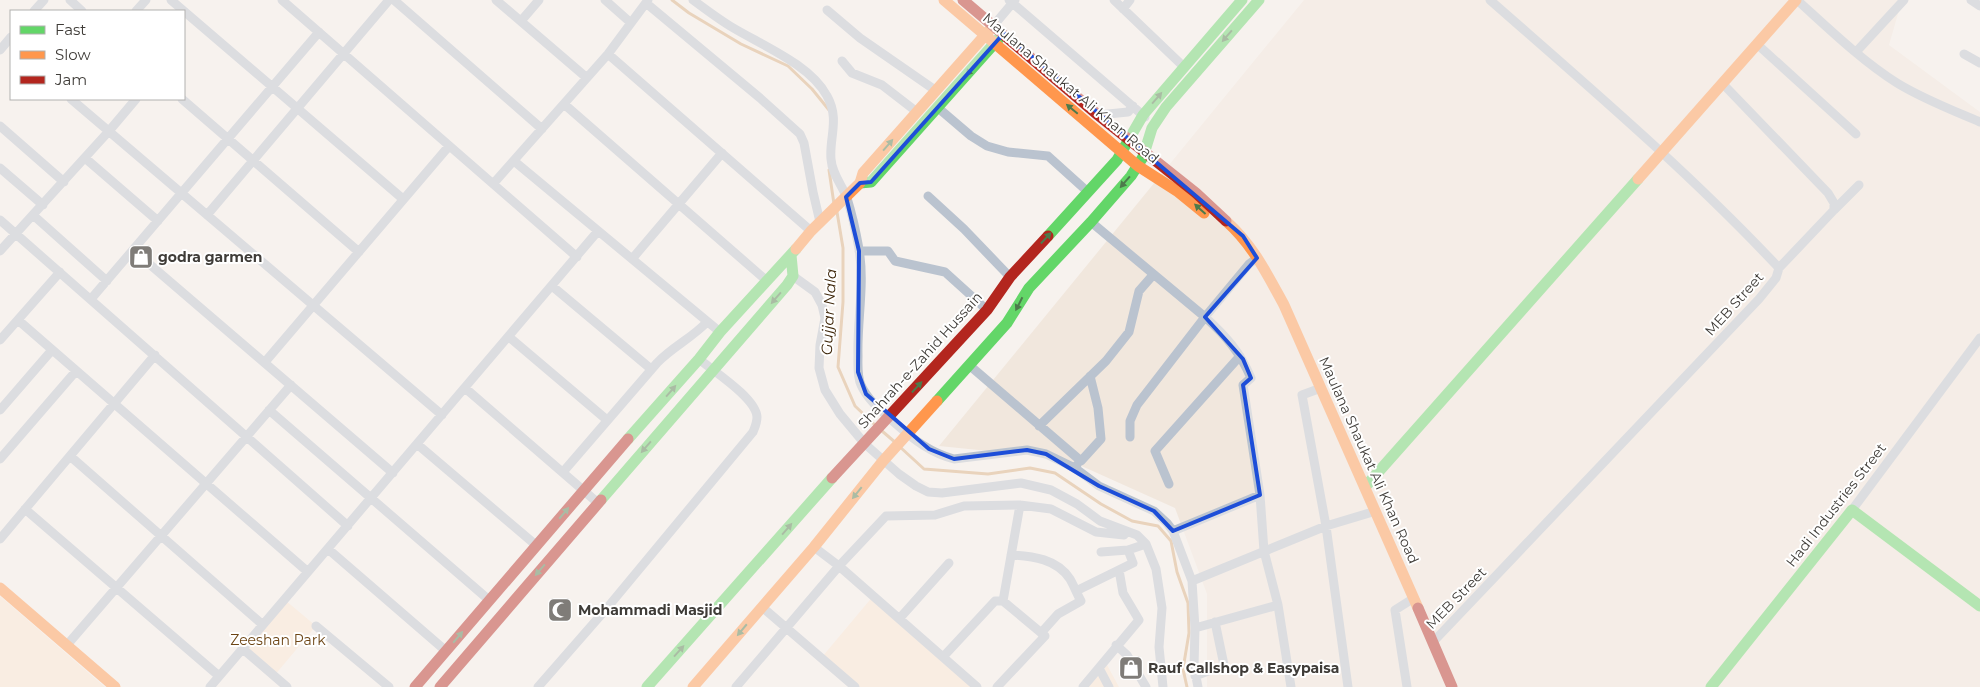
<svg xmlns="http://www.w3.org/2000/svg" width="1980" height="687" viewBox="0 0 1980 687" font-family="Montserrat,sans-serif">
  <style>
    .built { fill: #f1e7dd }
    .green { fill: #fae6d3 }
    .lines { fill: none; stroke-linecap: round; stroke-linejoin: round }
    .stream { stroke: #d8ad7f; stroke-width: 3 }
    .street { stroke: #bac3cf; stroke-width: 9 }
    .fast { stroke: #63d668; stroke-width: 11 }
    .slow { stroke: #ff974d; stroke-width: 11 }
    .jam { stroke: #b3261e; stroke-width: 11 }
    .oneway { fill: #4d7a4b }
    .marked { fill: none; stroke: #1d4ed8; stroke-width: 4; stroke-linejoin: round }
    .labels { text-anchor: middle; stroke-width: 4; stroke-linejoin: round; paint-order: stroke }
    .street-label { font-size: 14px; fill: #3f3c38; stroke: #fff }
    .poi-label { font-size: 14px; font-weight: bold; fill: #3f3c38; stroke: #fff; text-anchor: start }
    .park-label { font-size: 14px; fill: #6d4514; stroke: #fff }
    .water-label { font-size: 15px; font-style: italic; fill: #3e2609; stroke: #fff }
  </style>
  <rect width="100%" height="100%" fill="#f7f2ee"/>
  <path class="built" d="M1304,0H1902L1889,45L1980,112V687H1207V594L1175,508L1066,459L939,446Z"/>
  <path class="green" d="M874,595L977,687H857L822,657Z
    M0,596L105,687H0Z
    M285,600L316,626L274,676L243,649Z
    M1106,663L1119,687H1086Z"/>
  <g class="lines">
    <path class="stream" d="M672,0L689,13L741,44L788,66L812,89L829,110
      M829,170L834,204
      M837,212L843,248V302L838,367L855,406L875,425
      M882,431L896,443
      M900,447L924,469L988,474L1030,468L1055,473L1101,504L1132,521L1158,526L1171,541L1177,572L1188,603L1189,633L1183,669L1187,687"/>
    <path class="street" d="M70,0L82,11
      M171,0L403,199
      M282,0L577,257
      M394,0L542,129
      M496,0L587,78
      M605,0L631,23
      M693,0C705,9 717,18 730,26C761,45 810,64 827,96C840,119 829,138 831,159C832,174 842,185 847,198C852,214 856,232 859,249C865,284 857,320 858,355C858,365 857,376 861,385C868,401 884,413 896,424C914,440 931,453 954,459L1027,450L1046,454L1075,468
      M1009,0L1145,117
      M1114,0L1184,67
      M1797,0C1828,28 1862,61 1897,83C1923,99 1952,110 1980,122
      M1971,0L1980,6
      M646,3L760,98L800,134L804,143L813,192L820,222
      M1123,9L1130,0
      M827,10L860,38L935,90
      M34,11L44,0
      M136,11L146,0
      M521,21L539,0
      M994,25L1015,0
      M1758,45L1856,134
      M0,50L11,37
      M1856,52L1904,0
      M608,54L811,231
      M1964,54L1980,63
      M842,61L852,73L882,85L917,112
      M1723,84L1828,193L1834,203V210L1779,268
      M71,99L442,415
      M182,99L359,252
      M564,104L767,281
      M937,107L971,136L987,146L1008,152L1048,156L1088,192
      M1098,115L1128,112L1133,106
      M0,126L64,182
      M85,158L158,221
      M514,161L720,332
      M0,168L43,205
      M493,184L608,54L648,0
      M928,196L964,229L1010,277
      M1834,210L1859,185
      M33,215L107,281
      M207,215L389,0
      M0,220L348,526
      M1091,222L1205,317C1226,336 1240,352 1251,378L1243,385L1260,495L1264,551L1278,605L1291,687
      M133,250L393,473
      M0,251L109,131L136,99
      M859,251H888L895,261L945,272L987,310
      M632,259L722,153
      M793,276L815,292L822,305L825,318L820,345L819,368L825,390L840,414L865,444L899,474L916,486L928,492L942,493L1021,483L1051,490L1077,504L1100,521L1137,535L1146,544L1156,569L1162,608L1159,647L1163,687
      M552,286L651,369
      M91,299L319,32
      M18,320L308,572
      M509,337L607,420
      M0,340L60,272
      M265,362L449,146
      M969,365L1081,461L1101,439L1098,408L1090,376
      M465,388L598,503
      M1321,388L1302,395L1326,526L1348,687
      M0,410L52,350
      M269,410L489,600
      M1039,426L1106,361L1129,332L1139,291L1153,275
      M1130,437V421L1137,405L1205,317L1249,264L1257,258
      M417,444L537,546
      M70,456L263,625
      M0,459L76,371
      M1077,465L1075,468L1099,486L1154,511L1167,523L1173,531L1192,581
      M563,472L657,363C672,347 692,338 707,322
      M1169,484L1155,451L1240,356
      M25,509L219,676
      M1852,510L1980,338
      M1173,531L1260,495
      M0,539L155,355
      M814,547L839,566L977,687
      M328,549L446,651
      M1101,552L1128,550
      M1011,555C1033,556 1057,559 1070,579C1074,586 1077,594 1081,601L1058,614L1041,633
      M1076,591L1133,563L1128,550L1146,544
      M1003,601L1020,505
      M762,607L855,687
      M899,619L949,563
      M316,626L389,687
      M1195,628L1278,605
      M1433,642L1759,299L1776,278L1779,268C1689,172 1589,87 1490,0
      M67,645L291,385
      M1116,645L1127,655L1146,687
      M243,649L287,687
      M943,657L995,601H1003L1045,636L997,687
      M1099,668L1109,687
      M1195,676L1224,665L1215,622
      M210,687L598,231
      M538,687L607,608L753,432C755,427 757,423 757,417C756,398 713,371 699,359
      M736,687L839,566L886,516L935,515L964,506L1020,505L1051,509L1096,532L1124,535
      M1083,687L1139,620L1123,593L1119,570
      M1198,687L1194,667L1195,628L1192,581L1326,526L1376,511
      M1407,687L1395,610L1414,598"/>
    <path class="fast" d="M860,183L871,182L1001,36
      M1048,236L1117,160L1143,115L1242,0
      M937,401L1007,323L1029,288L1091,222L1131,176L1143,157L1152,128L1166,107L1259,0
      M628,439L699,359L720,332L796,249
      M1365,487L1638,179
      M601,500L787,285L793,276L791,255
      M647,687L832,478
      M1711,687L1852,510L1980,606"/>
    <path class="slow" d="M944,0L1138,166L1177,191L1204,213
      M1638,179L1796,0
      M1226,221C1253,245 1267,274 1284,305L1418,608
      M796,249L811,231L860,183L863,173L994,25
      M0,588L115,687
      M693,687L814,547L883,461L937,401"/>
    <path class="jam" d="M963,0L1098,115L1196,193L1226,221
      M832,478L987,310L1010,277L1048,236
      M1418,608L1452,687
      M415,687L628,439
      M440,687L601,500"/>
  </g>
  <defs><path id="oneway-solid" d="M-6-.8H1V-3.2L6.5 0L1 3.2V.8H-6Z" transform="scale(1.25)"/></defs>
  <g class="oneway">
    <use href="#oneway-solid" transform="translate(1227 36) rotate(131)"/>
    <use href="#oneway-solid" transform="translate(971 70) rotate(132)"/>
    <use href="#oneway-solid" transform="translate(1157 98) rotate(-49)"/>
    <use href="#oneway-solid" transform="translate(1072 109) rotate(-140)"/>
    <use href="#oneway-solid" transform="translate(888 145) rotate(-49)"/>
    <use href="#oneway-solid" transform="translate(1125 182) rotate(131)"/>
    <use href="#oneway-solid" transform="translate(1200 209) rotate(-138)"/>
    <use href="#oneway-solid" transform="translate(1046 238) rotate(-47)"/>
    <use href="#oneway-solid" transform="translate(776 298) rotate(131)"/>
    <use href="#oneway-solid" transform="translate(1019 304) rotate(117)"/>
    <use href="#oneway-solid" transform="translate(917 387) rotate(-47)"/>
    <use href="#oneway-solid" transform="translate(671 391) rotate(-49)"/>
    <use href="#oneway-solid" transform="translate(646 447) rotate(131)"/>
    <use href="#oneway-solid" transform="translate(857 493) rotate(129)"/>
    <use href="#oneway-solid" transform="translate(564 513) rotate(-50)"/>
    <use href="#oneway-solid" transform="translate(787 529) rotate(-49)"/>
    <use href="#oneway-solid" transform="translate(540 570) rotate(131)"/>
    <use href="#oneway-solid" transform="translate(742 630) rotate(130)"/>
    <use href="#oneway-solid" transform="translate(458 637) rotate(-50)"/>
    <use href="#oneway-solid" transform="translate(679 651) rotate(-48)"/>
  </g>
  <path d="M0 0H1980V687H0ZM1004,33L1243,236L1257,258L1205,317L1243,359L1251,378L1243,385L1260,495L1173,531L1154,511L1099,486L1046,454L1027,450L954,459L929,449L866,394L858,372L859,251L846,197L860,183L871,182Z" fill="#f7f2ee" fill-opacity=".55" fill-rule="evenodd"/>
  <path class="marked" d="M1004,33L1243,236L1257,258L1205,317L1243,359L1251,378L1243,385L1260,495L1173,531L1154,511L1099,486L1046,454L1027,450L954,459L929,449L866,394L858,372L859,251L846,197L860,183L871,182Z"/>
  <defs>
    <symbol id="shop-square" viewBox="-11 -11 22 22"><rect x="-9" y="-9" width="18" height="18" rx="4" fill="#7f7c78" stroke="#fff"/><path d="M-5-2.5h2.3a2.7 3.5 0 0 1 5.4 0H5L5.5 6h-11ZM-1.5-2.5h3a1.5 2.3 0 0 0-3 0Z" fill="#fff"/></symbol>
    <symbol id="mosque-square" viewBox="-11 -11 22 22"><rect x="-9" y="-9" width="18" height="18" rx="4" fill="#7f7c78" stroke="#fff"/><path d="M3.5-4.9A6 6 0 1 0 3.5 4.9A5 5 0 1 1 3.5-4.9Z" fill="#fff"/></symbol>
  </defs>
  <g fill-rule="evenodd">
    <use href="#shop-square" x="127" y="243" width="28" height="28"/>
    <use href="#mosque-square" x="546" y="596" width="28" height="28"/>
    <use href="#shop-square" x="1117" y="654" width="28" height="28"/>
  </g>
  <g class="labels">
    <g class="street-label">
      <text transform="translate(1071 88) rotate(40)" y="5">Maulana Shaukat Ali Khan Road</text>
      <text transform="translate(1734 304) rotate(-48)" y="5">MEB Street</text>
      <text transform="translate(920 360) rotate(-48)" y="5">Shahrah-e-Zahid Hussain</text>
      <text transform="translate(1369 460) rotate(66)" y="5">Maulana Shaukat Ali Khan Road</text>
      <text transform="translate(1836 505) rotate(-52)" y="5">Hadi Industries Street</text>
      <text transform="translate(1456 598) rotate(-46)" y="5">MEB Street</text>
    </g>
    <g class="poi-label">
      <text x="158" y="262">godra garmen</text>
      <text x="578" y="615">Mohammadi Masjid</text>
      <text x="1148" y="673">Rauf Callshop &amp; Easypaisa</text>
    </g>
    <g class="park-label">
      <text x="278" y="645">Zeeshan Park</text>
    </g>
    <g class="water-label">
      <text transform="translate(829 312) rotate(-87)" y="5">Gujjar Nala</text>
    </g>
  </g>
  <rect x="10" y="10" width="175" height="90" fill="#ffffff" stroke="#b2b1af"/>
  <rect x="20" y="26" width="25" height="8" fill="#63d668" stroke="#b2b1af"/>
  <text x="55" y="35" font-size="15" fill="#3f3c38">Fast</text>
  <rect x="20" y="51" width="25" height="8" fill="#ff974d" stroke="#b2b1af"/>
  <text x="55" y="60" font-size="15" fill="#3f3c38">Slow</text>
  <rect x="20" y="76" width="25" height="8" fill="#b3261e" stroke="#b2b1af"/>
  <text x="55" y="85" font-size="15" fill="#3f3c38">Jam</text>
</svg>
